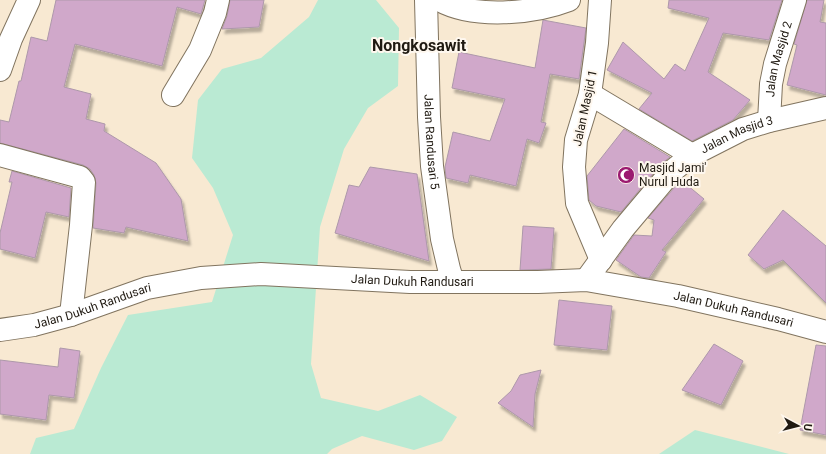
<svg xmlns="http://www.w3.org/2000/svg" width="826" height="454" viewBox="0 0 826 454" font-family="Roboto,sans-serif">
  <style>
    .green { fill: #baead3 }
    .building { fill: #d0a8ca; stroke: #ad98aa; filter: url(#shadow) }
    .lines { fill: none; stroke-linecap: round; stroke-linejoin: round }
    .street-casing { stroke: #81745f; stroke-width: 24 }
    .street { stroke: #fff; stroke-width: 22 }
    .labels { text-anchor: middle; stroke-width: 4; stroke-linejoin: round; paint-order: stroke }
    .street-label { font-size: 12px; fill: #201a12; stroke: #fef7ee }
    .poi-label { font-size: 12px; fill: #201a12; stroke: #fef7ee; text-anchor: start }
    .district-label { font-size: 16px; font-weight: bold; fill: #201a12; stroke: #fef7ee }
  </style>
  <defs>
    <filter id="shadow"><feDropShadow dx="2.5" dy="4.5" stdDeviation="1" flood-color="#0004"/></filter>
  </defs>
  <rect width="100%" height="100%" fill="#f8e9d2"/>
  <path class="green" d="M318,0H376L399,28L398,86L368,108L344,149L320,227L311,364L321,398L378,411L420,395L457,417L442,441L414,450L362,436L332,449L327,454H30L36,438L74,429L101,368L128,315L212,302L233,235L213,188L192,158L198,100L222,69L261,58L309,17Z
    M695,430L789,454H659Z"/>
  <path class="building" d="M56,0H205L201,14L177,7L162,66L75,44L64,87L91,94L86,119L105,124L104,131L156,163L181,199L188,241L126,227L124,233L93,228L96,183L94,175L90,169L83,165L0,143V120L9,122L19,81H21L31,37L47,41Z
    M230,0H264L259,27L222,29L227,16Z
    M669,0H782L769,40L723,33L708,72L750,100L733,120L692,141L639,109L652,93L607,70L623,42L664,79L675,64L685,71L709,18L668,8Z
    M807,0H824L820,22L826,23V95L787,85L797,45L794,44Z
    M543,20L586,28L579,79L550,74L541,122L546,123L539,143L527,139L516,186L470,175L468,183L446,178L445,167L453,132L490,141L505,99L452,88L459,52L535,68Z
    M624,129L670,157L661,164L621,212L596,206L589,200L587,176Z
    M370,167L417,174L429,261L335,233L349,185L359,187Z
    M12,171L71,188L69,217L46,212L35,258L0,249V233L12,182H9Z
    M681,180L704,199L662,250L666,252L649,278L641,277L616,260L634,235L652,236L654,220L648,218Z
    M783,210L826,246V303L783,260L764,269L748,255Z
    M523,226L554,228L551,269L520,270Z
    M559,300L612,306L607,350L554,345Z
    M714,344L743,361L721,405L682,390Z
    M816,345L826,346V435L800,430Z
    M60,348L80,351L74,398L49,395L46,420L0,414V360L58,367Z
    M541,370L535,394L533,427L498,403L511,391L520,375Z"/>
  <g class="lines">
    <defs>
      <g id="street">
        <path id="s1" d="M426,0L429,117L432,166L442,239L449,269L453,282"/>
        <path d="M439,0C473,19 533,14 569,0"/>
        <path d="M600,0L597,43L590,94L576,140L574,167L577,203L601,260"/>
        <path d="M0,70L11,39L29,0"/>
        <path d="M590,94L692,155"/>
        <path d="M173,95L200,50L215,13L218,0"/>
        <path id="s2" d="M769,121L771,84L775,64L795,0"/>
        <path d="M0,155L80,177L84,182L81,225L71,315"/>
        <path id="s3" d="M586,280L623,229L671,172L692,155L743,129L769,121L826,108"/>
        <path id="s4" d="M0,330L34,325L71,315L147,288L201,278L261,274L410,282H538L586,280L678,296L778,319L826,332"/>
      </g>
    </defs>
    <use href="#street" class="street-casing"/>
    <use href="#street" class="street"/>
  </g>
  <defs>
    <symbol id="mosque-disc" viewBox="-11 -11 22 22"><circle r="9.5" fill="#9b1a70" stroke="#fef7ee"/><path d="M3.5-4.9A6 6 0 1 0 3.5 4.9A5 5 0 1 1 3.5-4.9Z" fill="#fff"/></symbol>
  </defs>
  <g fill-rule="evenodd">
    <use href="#mosque-disc" x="616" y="165" width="20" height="20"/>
  </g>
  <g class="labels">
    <g class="street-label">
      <text dy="4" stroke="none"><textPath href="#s2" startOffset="63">Jalan Masjid 2</textPath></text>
      <text transform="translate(585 108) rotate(-78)" y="4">Jalan Masjid 1</text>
      <text dy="4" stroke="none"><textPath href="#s3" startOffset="214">Jalan Masjid 3</textPath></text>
      <text dy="4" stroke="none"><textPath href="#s1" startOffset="142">Jalan Randusari 5</textPath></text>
      <text dy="4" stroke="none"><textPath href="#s4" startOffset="420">Jalan Dukuh Randusari</textPath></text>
      <text dy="4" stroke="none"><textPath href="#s4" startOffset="96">Jalan Dukuh Randusari</textPath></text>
      <text dy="4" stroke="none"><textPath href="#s4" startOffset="744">Jalan Dukuh Randusari</textPath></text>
    </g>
    <g class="poi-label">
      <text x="639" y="172">Masjid Jami'<tspan x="639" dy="14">Nurul Huda</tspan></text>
    </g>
    <g class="district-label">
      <text x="419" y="51">Nongkosawit</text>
    </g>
  </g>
  <g transform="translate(798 426) rotate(97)" stroke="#fef7ee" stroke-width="3" paint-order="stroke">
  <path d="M0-3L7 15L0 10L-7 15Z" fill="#201a12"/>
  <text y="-6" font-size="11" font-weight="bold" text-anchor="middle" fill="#201a12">U</text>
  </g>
</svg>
